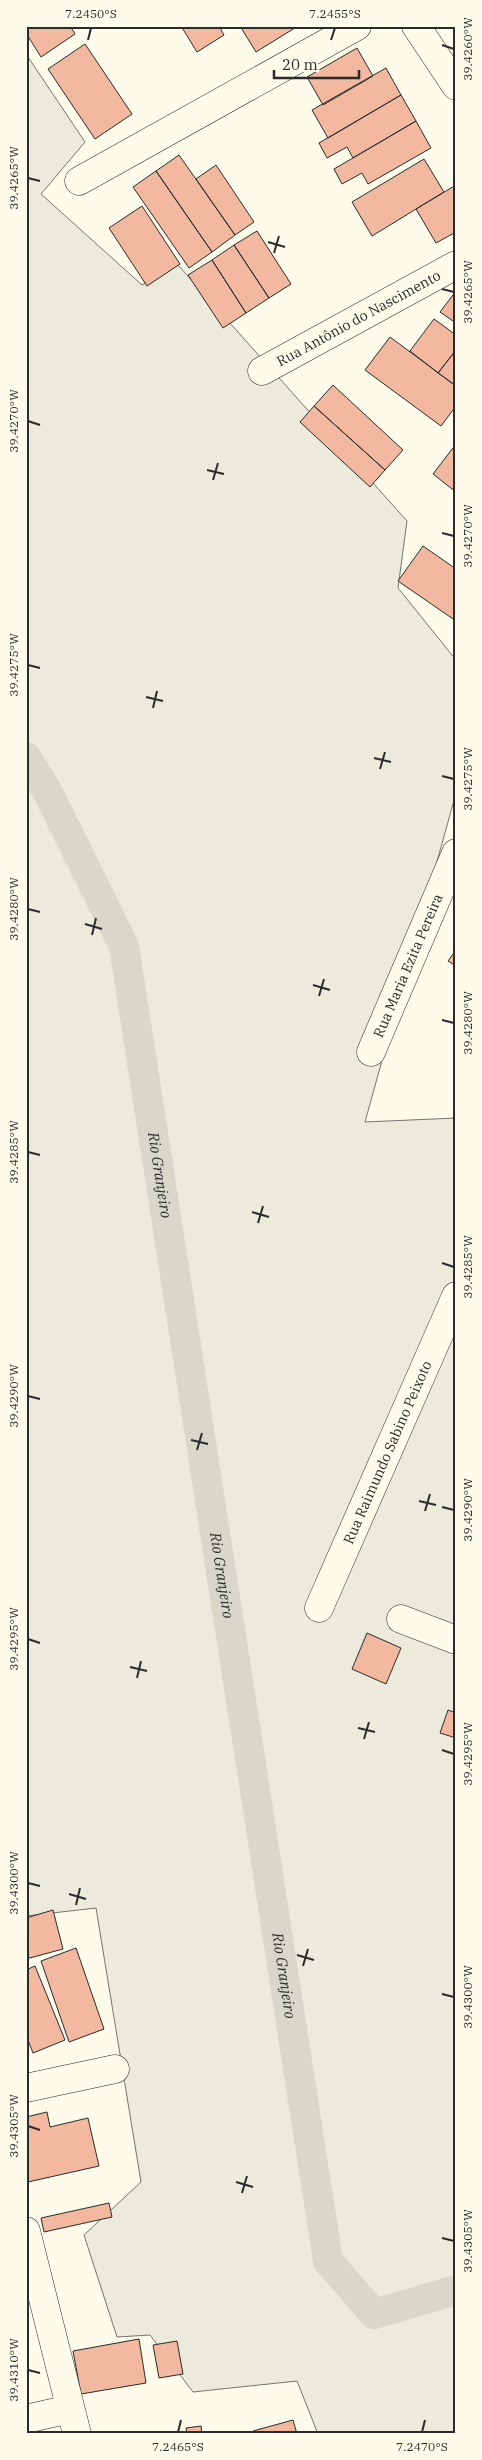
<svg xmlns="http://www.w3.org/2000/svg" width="482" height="2460" viewBox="0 0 482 2460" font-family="'IBM Plex Serif',serif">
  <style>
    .green { fill: #ecebdb; stroke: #74746e }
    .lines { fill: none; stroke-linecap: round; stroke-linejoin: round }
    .canal { stroke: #d8d7c9; stroke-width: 30 }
    .building { fill: #f2b8a0; stroke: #2b2b2b }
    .minor-casing { stroke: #2b2b2b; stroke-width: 29 }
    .minor { stroke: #fdfbea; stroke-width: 28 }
    .ticks { fill: none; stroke: #2b2b2b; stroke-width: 2 }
    .labels { text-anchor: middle; stroke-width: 4; stroke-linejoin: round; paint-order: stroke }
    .street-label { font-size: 14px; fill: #2b2b2b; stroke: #fdfbea }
    .water-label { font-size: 15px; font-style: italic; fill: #2b2b2b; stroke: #fdfbea }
    .neatline { fill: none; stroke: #2b2b2b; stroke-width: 2 }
    .ticks-label { font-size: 12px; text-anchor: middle; fill: #2b2b2b }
  </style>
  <rect width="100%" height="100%" fill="#fdfbea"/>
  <path class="green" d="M26,54L85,142L41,194L142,285L178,265L407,521L398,588L456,660V793L365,1122L456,1118V2434H318L297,2381L193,2392L150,2335L117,2337L84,2235L141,2182L96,1908L26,1916Z"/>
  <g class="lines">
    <path class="canal" id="s1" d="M26,757L46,789L124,946L328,2261L374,2314L456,2290"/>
  </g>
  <path class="building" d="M26,26H70L75,34L41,57L26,33Z
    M181,26H219L224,35L197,52Z
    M240,26H298L256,52Z
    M85,44L132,114L95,139L48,69Z
    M357,48L373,76L323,105L307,77Z
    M386,68L401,95L328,138L312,110Z
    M401,95L416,121L353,158L347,147L327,158L319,143Z
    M416,121L431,148L368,184L362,173L342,184L334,169Z
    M179,155L235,235L212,252L156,171Z
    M424,159L444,192L372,236L352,202Z
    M216,165L254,222L235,235L196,179Z
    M156,171L212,252L189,268L133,187Z
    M456,185V232L436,243L416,209Z
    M142,206L180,264L147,286L109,228Z
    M257,231L291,284L269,298L234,245Z
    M234,245L269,298L246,313L212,260Z
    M212,260L246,313L223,328L188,275Z
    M456,291V323L440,312Z
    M434,319L456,335V350L438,373L410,351Z
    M390,337L456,386V406L441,426L365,370Z
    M456,350V386L438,373Z
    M333,385L403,450L385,470L314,406Z
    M314,406L385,470L370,487L300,422Z
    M456,444V492L433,474Z
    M423,546L456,569V621L398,581Z
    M456,950V966L448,961Z
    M367,1633L401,1648L386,1684L352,1669Z
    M448,1710L456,1713V1738L440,1733Z
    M53,1910L63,1949L26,1959V1918Z
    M76,1948L104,2029L69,2042L41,1961Z
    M35,1966L65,2040L33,2053L26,2035V1970Z
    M47,2112L50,2127L88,2118L99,2166L28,2182L26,2117Z
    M109,2203L112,2217L44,2232L41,2218Z
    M139,2339L146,2383L81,2394L73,2351Z
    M177,2341L183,2374L159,2378L153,2345Z
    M293,2420L297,2434H254L253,2431Z
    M201,2426L202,2434H187L186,2428Z"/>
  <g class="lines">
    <defs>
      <g id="minor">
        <path d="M416,26L456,86"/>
        <path d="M79,181L357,26"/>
        <path id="s2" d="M262,371L456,265"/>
        <path id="s3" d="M371,1052L456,853"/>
        <path id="s4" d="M319,1608L456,1296"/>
        <path d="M401,1619L456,1640"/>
        <path d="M26,2088L115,2069"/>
        <path d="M26,2231L77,2434"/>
        <path d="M26,2419L70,2409"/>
      </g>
    </defs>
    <use href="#minor" class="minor-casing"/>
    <use href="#minor" class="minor"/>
  </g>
  <path class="ticks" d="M88,40L91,28M331,40L335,28M442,45L454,49M28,178L40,181M268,242L285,247M274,253L279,236M442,289L454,292M28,421L40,425M207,470L224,474M213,480L218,463M442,533L454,536M28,665L40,668M146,697L163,701M153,708L157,691M374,758L391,762M380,769L385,752M442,776L454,779M28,909L40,912M85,924L102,929M92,935L96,918M313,985L330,990M319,996L324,979M442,1020L454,1023M28,1152L40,1155M252,1212L269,1217M258,1223L263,1206M442,1263L454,1267M28,1396L40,1399M191,1440L208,1444M197,1450L202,1433M419,1501L436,1505M442,1507L454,1510M425,1511L430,1494M28,1639L40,1643M130,1667L147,1671M137,1678L141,1661M358,1728L375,1732M364,1739L369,1722M442,1750L454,1754M28,1883L40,1886M69,1894L86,1899M76,1905L80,1888M297,1955L314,1960M303,1966L308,1949M442,1994L454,1997M28,2126L40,2130M236,2182L253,2187M242,2193L247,2176M442,2238L454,2241M28,2370L40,2373M178,2432L181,2420M422,2432L425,2420"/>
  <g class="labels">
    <g class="street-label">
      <text dy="5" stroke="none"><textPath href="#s2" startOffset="110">Rua Antônio do Nascimento</textPath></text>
      <text dy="5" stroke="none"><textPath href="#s3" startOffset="94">Rua Maria Ezita Pereira</textPath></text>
      <text dy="5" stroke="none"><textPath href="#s4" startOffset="170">Rua Raimundo Sabino Peixoto</textPath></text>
    </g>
    <g class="water-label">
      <text dy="5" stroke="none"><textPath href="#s1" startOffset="445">Rio Granjeiro</textPath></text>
      <text dy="5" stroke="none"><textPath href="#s1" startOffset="850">Rio Granjeiro</textPath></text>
      <text dy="5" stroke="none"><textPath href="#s1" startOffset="1255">Rio Granjeiro</textPath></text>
    </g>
  </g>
  <rect width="482" height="2460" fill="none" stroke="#fdfbea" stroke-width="55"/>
  <path d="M274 70v8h85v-8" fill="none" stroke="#2b2b2b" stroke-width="2.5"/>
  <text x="282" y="70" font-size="15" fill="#2b2b2b" stroke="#fdfbea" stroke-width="4" paint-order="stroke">20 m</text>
  <rect x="28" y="28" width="426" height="2404" class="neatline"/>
  <g class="ticks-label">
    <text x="91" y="18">7.2450°S</text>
    <text x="335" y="18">7.2455°S</text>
    <text transform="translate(468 49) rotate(-90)" y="4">39.4260°W</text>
    <text transform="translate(14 178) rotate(-90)" y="4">39.4265°W</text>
    <text transform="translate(468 292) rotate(-90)" y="4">39.4265°W</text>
    <text transform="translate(14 421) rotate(-90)" y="4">39.4270°W</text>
    <text transform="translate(468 536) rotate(-90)" y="4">39.4270°W</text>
    <text transform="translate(14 665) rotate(-90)" y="4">39.4275°W</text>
    <text transform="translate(468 779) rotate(-90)" y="4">39.4275°W</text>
    <text transform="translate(14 909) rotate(-90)" y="4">39.4280°W</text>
    <text transform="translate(468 1023) rotate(-90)" y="4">39.4280°W</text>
    <text transform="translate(14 1152) rotate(-90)" y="4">39.4285°W</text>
    <text transform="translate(468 1267) rotate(-90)" y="4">39.4285°W</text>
    <text transform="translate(14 1396) rotate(-90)" y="4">39.4290°W</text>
    <text transform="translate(468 1510) rotate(-90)" y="4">39.4290°W</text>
    <text transform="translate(14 1639) rotate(-90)" y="4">39.4295°W</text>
    <text transform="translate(468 1754) rotate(-90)" y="4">39.4295°W</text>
    <text transform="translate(14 1883) rotate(-90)" y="4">39.4300°W</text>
    <text transform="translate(468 1997) rotate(-90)" y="4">39.4300°W</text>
    <text transform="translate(14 2126) rotate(-90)" y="4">39.4305°W</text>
    <text transform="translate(468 2241) rotate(-90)" y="4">39.4305°W</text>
    <text transform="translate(14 2370) rotate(-90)" y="4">39.4310°W</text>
    <text x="178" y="2451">7.2465°S</text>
    <text x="422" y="2451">7.2470°S</text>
  </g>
</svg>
